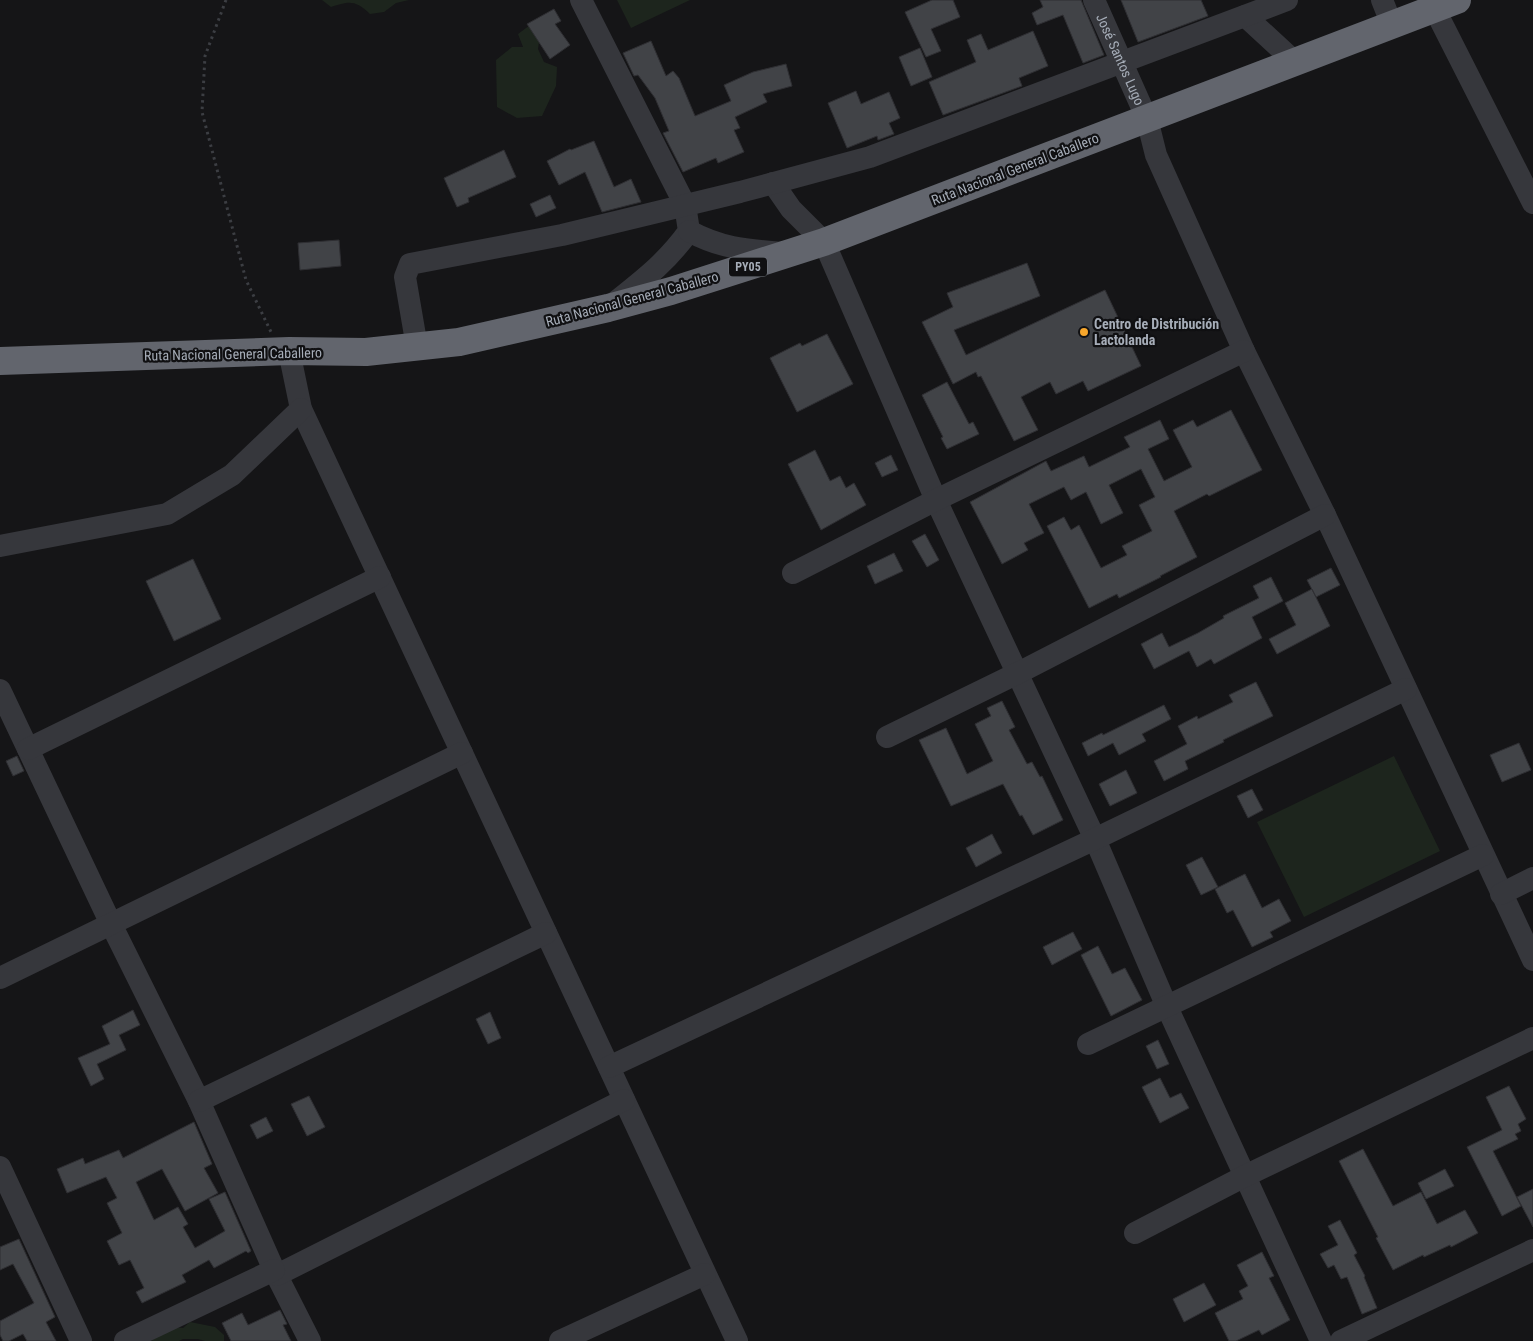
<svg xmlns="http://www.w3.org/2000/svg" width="1533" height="1341" viewBox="0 0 1533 1341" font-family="'Roboto Condensed',sans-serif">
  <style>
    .green { fill: #1d251d }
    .building { fill: #414347; stroke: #2f2f33 }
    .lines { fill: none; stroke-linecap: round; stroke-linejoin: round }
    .path { stroke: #3c3e43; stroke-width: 3; stroke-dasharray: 2.5 4; stroke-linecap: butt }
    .minor { stroke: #36373c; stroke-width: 22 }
    .highway { stroke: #62656d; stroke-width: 28 }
    .poi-dot { fill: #f8a72c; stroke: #101012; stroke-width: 2 }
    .labels { text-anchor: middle; stroke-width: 4.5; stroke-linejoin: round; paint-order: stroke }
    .shield { fill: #101012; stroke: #797e86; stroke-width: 1 }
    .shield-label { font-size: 12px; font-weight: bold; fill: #a6adb8 }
    .street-label { font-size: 14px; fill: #a6adb8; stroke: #101012 }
    .poi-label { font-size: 14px; font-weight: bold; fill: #a6adb8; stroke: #101012; text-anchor: start }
  </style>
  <rect width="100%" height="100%" fill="#151517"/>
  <path class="green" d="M322,0H409L396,3L384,12L370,14C355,0 350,1 331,7Z
    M617,0H690L631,28Z
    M530,25L540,35L538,49L544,62L557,67L556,86L542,116L517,118L497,107L496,60L512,47H523L518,34Z
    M1394,756L1440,851L1304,917L1257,822Z
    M190,1322L215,1327L224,1335V1341H205L198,1339H183L179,1341H151L172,1327L183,1328Z"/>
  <path class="building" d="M932,0H953L960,17L931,29L941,51L926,57L905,12Z
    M1040,0H1081L1104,55L1083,63L1063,15L1037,25L1032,13L1043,7Z
    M1121,0H1201L1208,16L1138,42Z
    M554,9L561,21L555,24L570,45L550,59L527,24Z
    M1033,31L1048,66L1019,78L1022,86L943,115L929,82L976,62L967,40L981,34L988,50Z
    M651,41L666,76L673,71L679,78L695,116L731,101L724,85L753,72L786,64L792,86L763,94L767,102L735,117L740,128L734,130L744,152L718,163L716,158L683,172L663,133L669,131L655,98L638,75L634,76L623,53Z
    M920,48L932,77L911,86L899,57Z
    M856,91L861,104L889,92L900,118L889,123L894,134L878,140L877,136L847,148L828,103Z
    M594,141L614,187L631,179L641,202L602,212L585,172L559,185L547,161L570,149L571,150Z
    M504,150L516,177L468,198L469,202L457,207L444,178Z
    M550,195L556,208L536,217L530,204Z
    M339,240L341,266L300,270L298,243Z
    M1027,263L1040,296L954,330L966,355L1105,290L1141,366L1088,391L1083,381L1056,394L1050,382L1021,397L1038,430L1014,441L981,376L978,377L976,372L953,384L922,322L953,307L947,293Z
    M827,334L853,384L797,412L770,358L800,343L802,346Z
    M947,382L969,424L973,422L979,434L947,449L941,438L943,437L922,395Z
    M1231,410L1262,470L1209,496L1207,494L1174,511L1197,557L1160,576L1161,577L1119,598L1117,594L1089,608L1047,526L1064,517L1071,530L1079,525L1101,568L1127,555L1122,546L1152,531L1139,505L1155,497L1141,469L1109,485L1123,513L1101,524L1086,492L1071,500L1064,487L1029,504L1044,533L1024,543L1028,550L1002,564L970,502L1046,461L1051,471L1084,456L1089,467L1130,447L1124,437L1160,420L1169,439L1148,449L1164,481L1192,467L1173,430L1193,420L1197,427Z
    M815,450L830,481L840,476L846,488L854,483L866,505L821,530L788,464Z
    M891,455L898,470L882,477L875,463Z
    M925,534L939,560L927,567L912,541Z
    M894,553L903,571L875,584L867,566Z
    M193,559L221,619L174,641L146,581Z
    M1331,568L1340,585L1316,597L1307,580Z
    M1271,577L1283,601L1252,617L1262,638L1214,664L1211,659L1197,667L1189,651L1154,669L1141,644L1162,633L1169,647L1198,633L1224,618L1223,616L1259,598L1253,586Z
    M1312,589L1330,626L1277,654L1269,639L1296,625L1285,603Z
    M1256,682L1273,716L1223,740L1224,742L1185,761L1188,769L1164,781L1154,761L1187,744L1178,726L1197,716L1198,719L1233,702L1229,695Z
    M1002,701L1015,727L1009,730L1027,764L1032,762L1040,777L1042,776L1063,820L1033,835L1022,815L1020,816L1003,784L951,806L919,740L946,728L967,774L993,761L975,724L991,716L987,708Z
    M1164,705L1171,719L1142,734L1146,741L1119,755L1113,743L1088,756L1082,743L1102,733L1103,735Z
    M1519,743L1531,770L1502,782L1490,755Z
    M17,756L24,771L13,776L6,761Z
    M1126,770L1137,793L1110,806L1099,784Z
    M1252,789L1263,810L1248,818L1237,796Z
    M992,834L1002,853L976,867L966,848Z
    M1202,857L1218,887L1201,895L1186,865Z
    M1245,874L1262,908L1279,899L1291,921L1270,932L1273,937L1252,947L1233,910L1227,913L1215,889Z
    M1073,932L1082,949L1052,965L1043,947Z
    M1098,946L1112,974L1125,968L1142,1000L1111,1016L1081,955Z
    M133,1010L140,1025L119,1035L126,1050L97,1064L104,1079L91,1086L78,1058L110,1044L102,1026Z
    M490,1012L501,1038L488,1044L476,1019Z
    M1158,1040L1169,1064L1157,1069L1146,1046Z
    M1160,1078L1170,1098L1181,1093L1189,1108L1160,1123L1142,1087Z
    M1509,1086L1526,1119L1518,1124L1521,1131L1515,1134L1518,1139L1493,1151L1521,1206L1502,1216L1467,1147L1502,1130L1486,1097Z
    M309,1096L325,1127L307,1136L291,1104Z
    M266,1117L273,1131L257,1139L250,1125Z
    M194,1122L212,1164L204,1168L218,1193L185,1211L162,1169L136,1182L154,1220L178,1207L188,1224L183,1227L195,1248L225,1231L209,1199L225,1192L251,1251L248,1253L246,1251L214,1268L209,1260L182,1275L186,1282L142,1303L136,1292L144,1288L130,1260L119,1265L107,1241L122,1233L107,1203L117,1198L106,1177L67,1193L57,1169L83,1158L85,1164L119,1150L123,1158Z
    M1363,1149L1393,1206L1421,1192L1437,1224L1465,1210L1478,1233L1451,1247L1450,1245L1424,1257L1423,1255L1393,1270L1376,1238L1378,1237L1339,1161Z
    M1445,1169L1454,1186L1426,1199L1418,1183Z
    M1533,1189V1227L1517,1197Z
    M1340,1220L1357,1253L1354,1255L1365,1276L1364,1277L1377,1308L1362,1314L1347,1277L1341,1279L1334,1265L1328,1268L1320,1254L1338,1245L1328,1226Z
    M19,1239L55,1317L46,1322L56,1341H27L23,1334L9,1341H3L0,1335V1321L34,1303L13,1264L0,1270V1247Z
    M1262,1252L1274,1276L1269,1278L1290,1320L1262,1335L1259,1330L1236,1341H1229L1215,1313L1243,1299L1239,1291L1248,1286L1237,1265Z
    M1204,1283L1216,1305L1184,1322L1173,1299Z
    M280,1310L287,1324L283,1325L291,1341H231L222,1323L242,1313L248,1325Z"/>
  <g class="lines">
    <path class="path" d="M226,0L205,56L202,112L246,280L271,332"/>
    <g class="minor">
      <path d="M581,0L685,205L689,231C666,263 643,280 613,304"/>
      <path id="s1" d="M1094,0L1147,119L1156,155L1244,351L1325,515L1533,960"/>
      <path d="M1382,0L1392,25"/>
      <path d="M1430,0L1533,203"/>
      <path d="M1245,16L1295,62"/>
      <path d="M773,183L791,209L824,242L936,500L1095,839L1167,1007L1321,1341"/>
      <path d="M689,231C722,249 748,250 784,253"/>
      <path d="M417,347L405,277L410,264L562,235L740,192L870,157L1287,0"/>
      <path d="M289,351L301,409L737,1341"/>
      <path d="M0,546L167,514L232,475L301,409"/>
      <path d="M793,573L936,500L1244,351"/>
      <path d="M0,690L111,924L199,1101L274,1270L310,1341"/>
      <path d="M887,737L1018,673L1325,515"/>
      <path d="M28,749L380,577"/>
      <path d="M1501,894L1533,878"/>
      <path d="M0,978L462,753"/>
      <path d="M1088,1044L1483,855"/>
      <path d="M609,1067L1095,839L1406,689"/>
      <path d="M199,1101L546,933"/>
      <path d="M0,1167L81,1341"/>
      <path d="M1135,1233L1245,1176L1533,1038"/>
      <path d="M277,1275L624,1100"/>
      <path d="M125,1341L274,1270"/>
      <path d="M560,1341L705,1274"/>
      <path d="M1341,1341L1533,1250"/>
    </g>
    <path class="highway" d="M0,361L289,351L366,352L459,342L608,308L671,291L824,242L1457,0"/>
  </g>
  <circle class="poi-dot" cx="1084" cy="332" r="5"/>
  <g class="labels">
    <rect class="shield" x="729" y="257.5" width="38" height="19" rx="4"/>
    <g class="shield-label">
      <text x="748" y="271">PY05</text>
    </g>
    <g class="street-label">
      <text dy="5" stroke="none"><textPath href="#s1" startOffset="65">José Santos Lugo</textPath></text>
      <text transform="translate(1015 169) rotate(-21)" y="5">Ruta Nacional General Caballero</text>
      <text transform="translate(632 299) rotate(-15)" y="5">Ruta Nacional General Caballero</text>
      <text transform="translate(233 354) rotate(-1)" y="5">Ruta Nacional General Caballero</text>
    </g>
    <g class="poi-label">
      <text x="1094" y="329">Centro de Distribución<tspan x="1094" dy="16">Lactolanda</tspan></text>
    </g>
  </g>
</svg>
